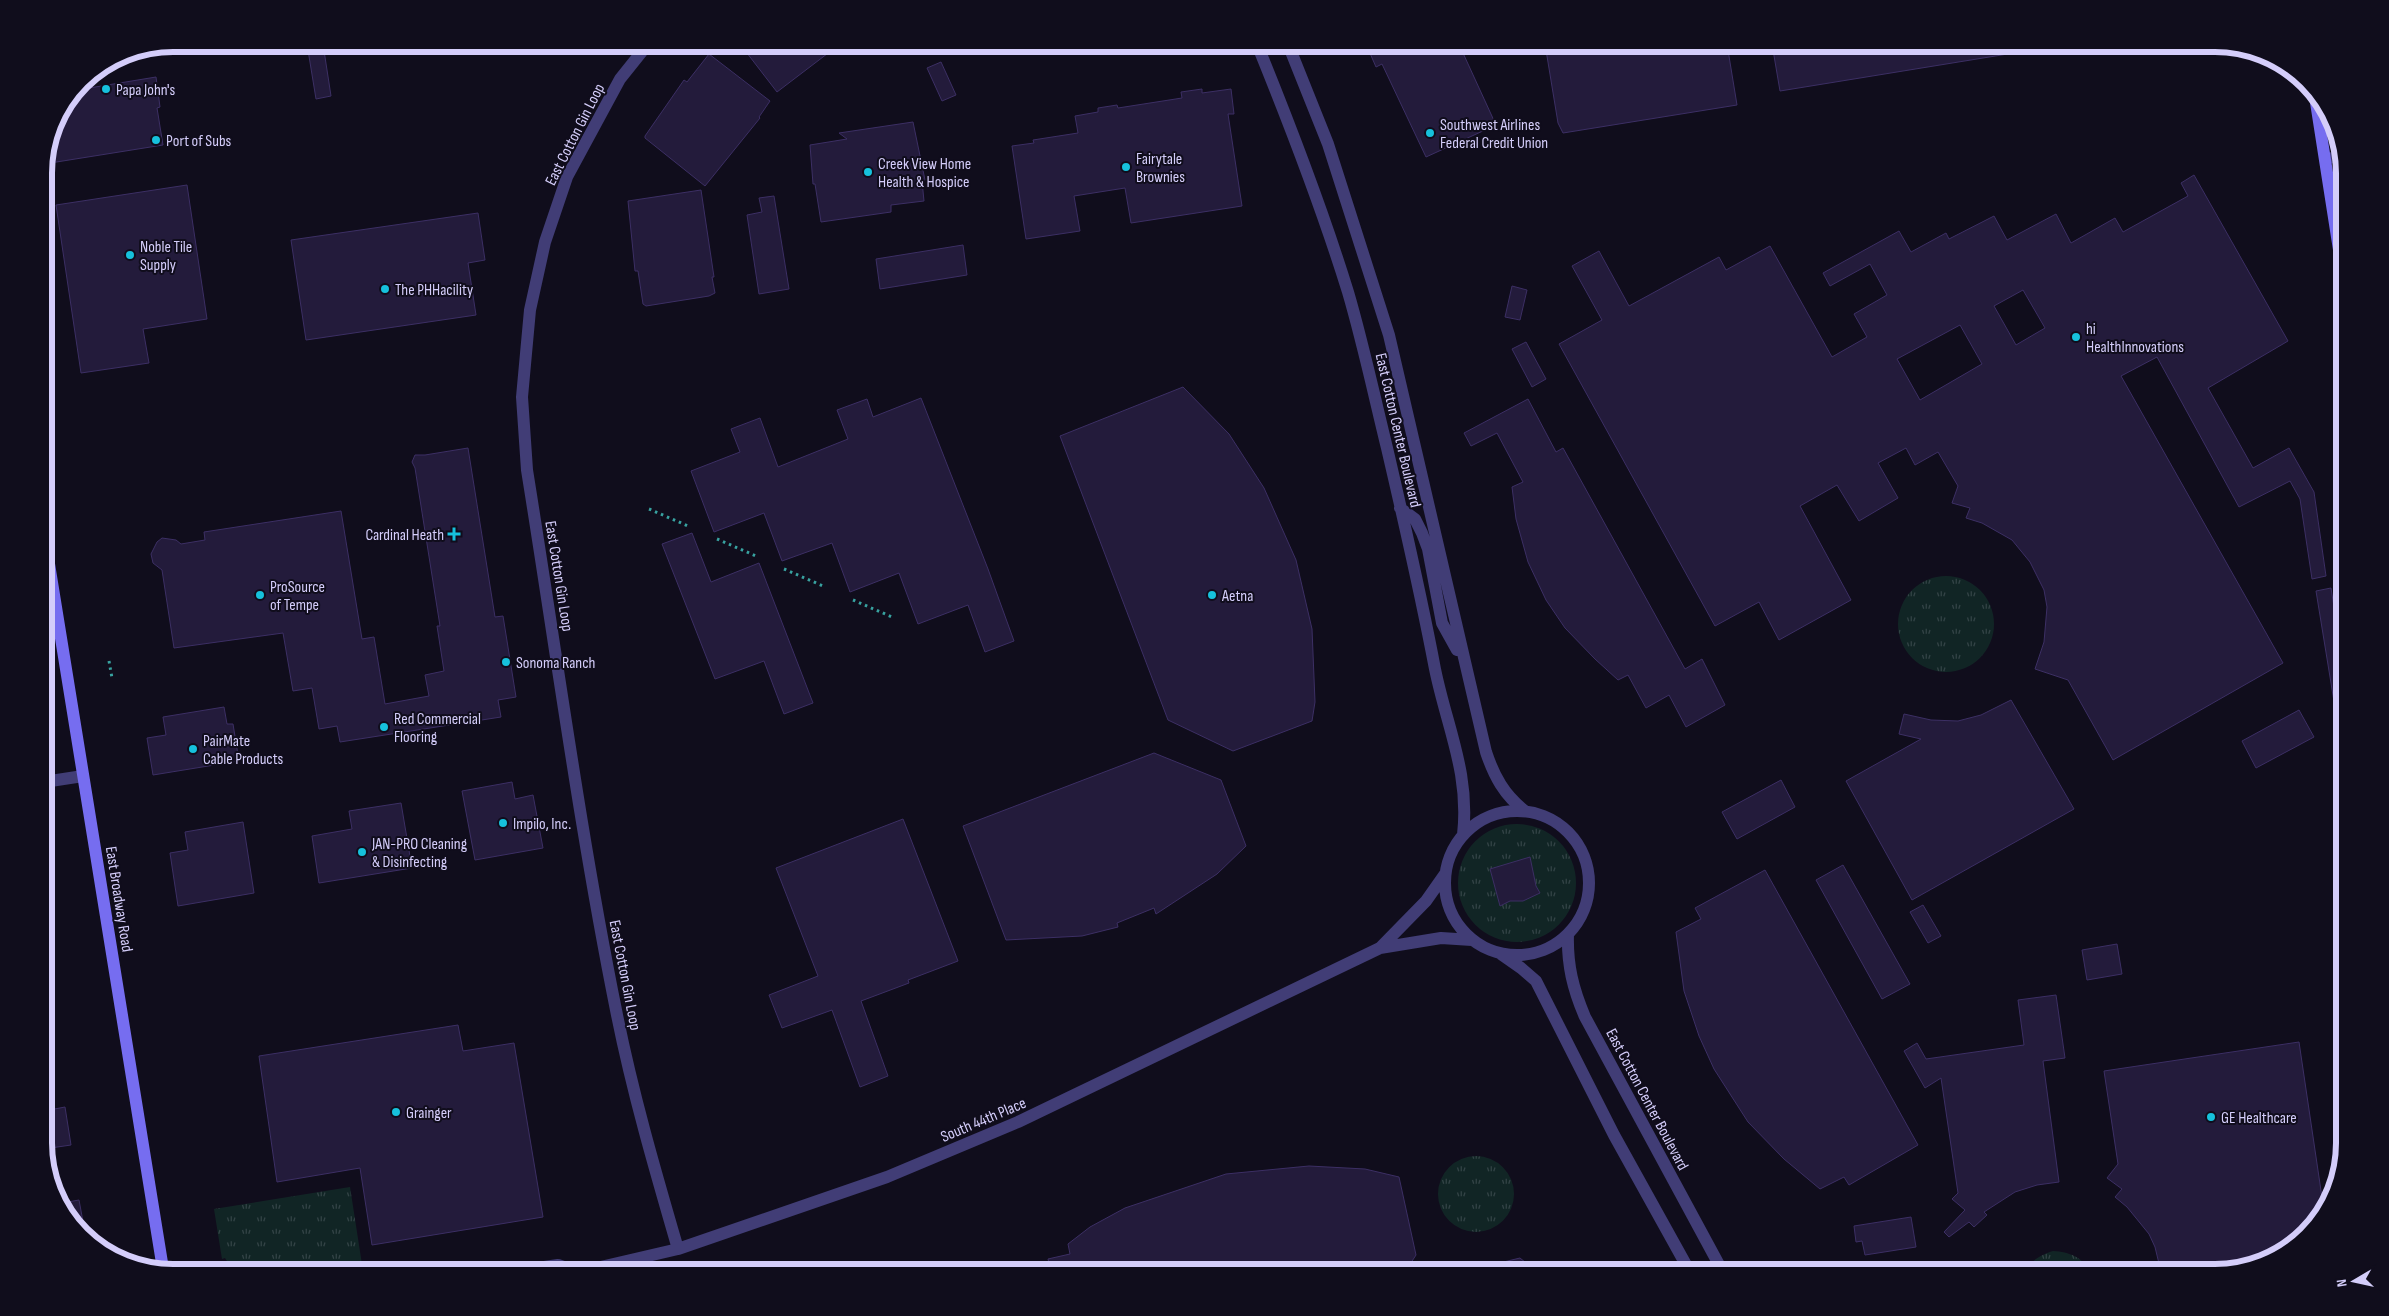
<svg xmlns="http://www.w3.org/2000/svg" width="2389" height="1316" viewBox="0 0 2389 1316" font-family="'Sofia Sans Condensed',sans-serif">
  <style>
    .grass { fill: url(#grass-tufts) }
    .building { fill: #231b3b; stroke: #3c2f64; fill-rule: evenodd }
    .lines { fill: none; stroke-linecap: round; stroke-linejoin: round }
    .path { stroke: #38a2a0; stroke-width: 3; stroke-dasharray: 2.5 4; stroke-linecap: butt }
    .lane { stroke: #413d76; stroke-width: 11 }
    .street { stroke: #413d76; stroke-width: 12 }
    .secondary { stroke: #766df0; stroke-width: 12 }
    .poi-dot { fill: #16c1dc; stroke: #100d1c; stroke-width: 2 }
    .labels { text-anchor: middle; stroke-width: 4; stroke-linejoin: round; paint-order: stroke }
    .poi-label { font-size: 16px; fill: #d4cdfa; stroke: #100d1c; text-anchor: start }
    .street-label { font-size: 16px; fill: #d4cdfa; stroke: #100d1c }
    .rim { fill: none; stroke: #d4cdfa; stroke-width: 6 }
  </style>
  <defs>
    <pattern id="grass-tufts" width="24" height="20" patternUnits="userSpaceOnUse" patternTransform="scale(1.25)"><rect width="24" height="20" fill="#112525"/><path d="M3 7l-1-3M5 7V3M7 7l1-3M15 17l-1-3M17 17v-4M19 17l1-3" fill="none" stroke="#334346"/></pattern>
  </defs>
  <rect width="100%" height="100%" fill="#100d1c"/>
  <path class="grass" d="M1898 624a48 48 0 1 1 96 0a48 48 0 1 1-96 0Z
    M1458 883a59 59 0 1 1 118 0a59 59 0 1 1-118 0Z
    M1438 1194a38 38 0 1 1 76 0a38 38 0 1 1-76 0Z
    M350,1187L363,1271L234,1272L225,1258L222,1259L214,1209Z
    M2053,1251C2069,1252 2083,1257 2090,1272H2025C2032,1260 2040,1255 2053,1251Z"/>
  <path class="building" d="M307,44H323L331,96L316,99Z
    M740,44H840L777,92Z
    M1366,44H1457L1461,55L1463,53L1496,125L1426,157L1382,64L1376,67Z
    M1545,44H1727L1737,105L1563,133L1558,123Z
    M1772,44H2019L2020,52L1780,91Z
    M709,54L770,101L759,117L760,118L705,186L645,138V136L684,80L687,82Z
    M941,62L956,95L942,101L927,68Z
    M156,77L160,107L157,108L163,145L44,164L54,124L77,90Z
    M1202,89V93L1231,89L1234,114H1228L1242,206L1131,223L1125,188L1074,196L1080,231L1026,239L1012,146L1034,143L1033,140L1078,133L1075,116L1098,112V108L1117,105L1118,108L1182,98L1181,92Z
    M913,122L925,180L922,181L924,201L891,205V212L821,222L815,184H813L810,145L847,139L839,133Z
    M2194,175L2288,341L2208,388L2253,468L2289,448L2314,492L2326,576L2312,579L2300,499L2290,481L2239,507L2157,357L2121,376L2283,663L2113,760L2068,680L2035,669L2044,642L2047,607L2044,590L2030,562L2012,540L1982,523L1966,518L1970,508L1952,503L1958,486L1938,452L1915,465L1906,448L1878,463L1898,498L1859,521L1837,485L1800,506L1851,600L1779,640L1759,602L1715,626L1559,344L1602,320L1572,266L1599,251L1629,306L1719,257L1726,270L1770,246L1832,357L1867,337L1854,314L1887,295L1870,264L1830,286L1823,273L1899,231L1911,252L1946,233L1949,239L1994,216L2007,240L2056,214L2071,243L2115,218L2123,232L2188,196L2181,183ZM2023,290L2045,328L2016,345L1994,306ZM1960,325L1982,364L1920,400L1897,359Z
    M187,185L207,319L143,329L149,363L81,373L56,205Z
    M701,190L714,277H712L715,293L709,296L646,306L643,304L638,271H635L628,201Z
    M774,196L789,289L759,294L747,215L762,212L759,198Z
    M478,213L485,260L468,263L476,315L306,340L291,240Z
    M963,245L967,275L880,289L876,259Z
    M1512,286L1527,290L1520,320L1505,317Z
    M1526,342L1546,379L1532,387L1512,349Z
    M1183,387L1229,434L1264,488L1296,560L1312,629L1315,702L1312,721L1233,751L1168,720L1060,436Z
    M921,398L988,569L1014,641L985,652L968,605L918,624L899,573L850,592L832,543L782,561L764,513L714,532L691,471L740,452L731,429L760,418L778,467L848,439L837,410L867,399L873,417Z
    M1528,399L1556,452L1563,448L1685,669L1702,659L1725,705L1686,727L1669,695L1646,708L1628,675L1618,680L1595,659L1565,628L1546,600L1528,562L1516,519L1512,487L1523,482L1497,433L1471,446L1464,433Z
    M468,448L495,617L503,616L516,697L498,700L501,717L340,742L337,726L319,729L312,688L293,691L283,633L174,648L162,570L153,563L151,554L157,542L162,538L176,540L181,544L205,540L204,532L341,511L362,639L374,637L385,704L429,696L425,675L444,671L437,626H440L415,468L412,462L415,455H425Z
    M692,533L711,582L759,563L813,703L784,714L764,661L715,679L662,544Z
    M2331,588L2345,677V719L2337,720L2316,591Z
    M2011,700L2074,809L1912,900L1846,781L1921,739L1899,734L1904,714L1931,720L1958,721L1981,715Z
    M224,707L227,724H233L239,761L153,775L147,738L166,735L163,717Z
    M2299,710L2314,737L2256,768L2242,741Z
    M1154,753L1221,780L1246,846L1217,874L1156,914L1154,908L1117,923L1118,927L1082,936L1006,940L963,826Z
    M1781,780L1795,807L1737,839L1722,812Z
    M512,782L515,799L533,795L543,848L475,860L462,791Z
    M401,803L412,868L319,883L312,836L352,829L349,811Z
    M903,819L958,961L908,980L909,983L861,1001L888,1076L860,1087L832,1010L782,1028L769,995L818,976L776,868Z
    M243,822L254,893L178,906L170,853L188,850L185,832Z
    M1530,857L1536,886L1540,893L1523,901H1510L1500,906L1490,869Z
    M1843,865L1910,984L1882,999L1816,880Z
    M1765,870L1918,1145L1849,1185L1844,1177L1820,1189L1784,1159L1748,1122L1714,1069L1699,1036L1684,991L1676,932L1701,919L1695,908Z
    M1923,905L1941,936L1928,943L1910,912Z
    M2117,944L2122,974L2087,980L2082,950Z
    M2056,995L2065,1058L2043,1061L2059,1182L2037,1185L2015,1192L1984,1212L1987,1215L1974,1227L1969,1222L1949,1237L1944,1232L1965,1210L1952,1199L1958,1193L1941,1078L1925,1088L1904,1051L1917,1043L1926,1059L2024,1045L2018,1000Z
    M458,1025L463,1051L514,1043L543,1217L372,1245L360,1168L277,1182L259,1056Z
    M2299,1042L2324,1211L2281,1255L2216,1272H2161L2155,1247L2149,1234L2127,1207L2115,1197L2122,1189L2107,1178L2118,1164L2104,1071Z
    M65,1107L71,1145L44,1149V1111Z
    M1309,1166L1365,1169L1399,1177L1416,1255L1405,1272H1051L1048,1259L1070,1254L1068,1244L1090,1227L1125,1208L1226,1174Z
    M79,1200L84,1227L80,1228L65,1214L62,1203Z
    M1911,1217L1916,1247L1865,1255L1862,1241L1856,1242L1854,1226Z
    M1520,1258L1537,1272H1484L1483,1267Z"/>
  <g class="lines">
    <path class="path" d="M649,509L688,526
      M717,539L756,556
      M784,569L823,586
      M853,600L892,617
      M109,661L112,678"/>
    <path class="lane" d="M2325,159L2342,156"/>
    <path class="street" d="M648,44L620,79L567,177L545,242L530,310L522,397L527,470C556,650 580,831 616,1010C632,1091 655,1170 678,1249
      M1257,44C1290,125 1322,208 1348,292C1363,343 1374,395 1387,448C1404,521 1421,595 1435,669C1447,728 1470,773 1463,835
      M1288,44L1328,144L1389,335L1486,752C1494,776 1504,795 1525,811
      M1400,508L1415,519L1422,533L1428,549L1442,623L1457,650
      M44,782L83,776
      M1445 883a72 72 0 1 1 144 0a72 72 0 1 1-144 0Z
      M1568,934C1567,965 1573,989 1585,1017L1723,1272
      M1380,948L1426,901L1445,874
      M1501,954L1521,968L1536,981L1614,1135L1690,1272
      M510,1272L558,1265L577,1272
      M579,1272L678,1249L887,1177L1018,1122L1380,948L1441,938L1472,940"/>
    <path class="secondary" d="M2315,96L2345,288
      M44,533L163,1269"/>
  </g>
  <g class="poi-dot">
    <circle cx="106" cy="89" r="5"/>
    <circle cx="1430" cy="133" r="5"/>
    <circle cx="156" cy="140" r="5"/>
    <circle cx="1126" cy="167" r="5"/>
    <circle cx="868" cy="172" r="5"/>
    <circle cx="130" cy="255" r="5"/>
    <circle cx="385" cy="289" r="5"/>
    <circle cx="2076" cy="337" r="5"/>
    <path d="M451.5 526.5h5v5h5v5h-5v5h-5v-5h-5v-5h5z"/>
    <circle cx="260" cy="595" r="5"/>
    <circle cx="1212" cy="595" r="5"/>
    <circle cx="506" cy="662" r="5"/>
    <circle cx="384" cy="727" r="5"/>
    <circle cx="193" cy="749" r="5"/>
    <circle cx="503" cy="823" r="5"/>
    <circle cx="362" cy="852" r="5"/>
    <circle cx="396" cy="1112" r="5"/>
    <circle cx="2211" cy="1117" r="5"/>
  </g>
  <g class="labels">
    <g class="poi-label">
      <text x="116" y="95">Papa John's</text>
      <text x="1440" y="130">Southwest Airlines<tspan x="1440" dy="18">Federal Credit Union</tspan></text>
      <text x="166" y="146">Port of Subs</text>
      <text x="1136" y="164">Fairytale<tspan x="1136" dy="18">Brownies</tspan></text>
      <text x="878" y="169">Creek View Home<tspan x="878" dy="18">Health &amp; Hospice</tspan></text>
      <text x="140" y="252">Noble Tile<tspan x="140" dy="18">Supply</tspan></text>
      <text x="395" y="295">The PHHacility</text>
      <text x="2086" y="334">hi<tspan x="2086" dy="18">HealthInnovations</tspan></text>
      <text x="444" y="540" text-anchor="end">Cardinal Heath</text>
      <text x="270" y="592">ProSource<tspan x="270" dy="18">of Tempe</tspan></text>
      <text x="1222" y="601">Aetna</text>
      <text x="516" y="668">Sonoma Ranch</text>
      <text x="394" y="724">Red Commercial<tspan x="394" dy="18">Flooring</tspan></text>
      <text x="203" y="746">PairMate<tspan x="203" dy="18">Cable Products</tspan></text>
      <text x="513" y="829">Impilo, Inc.</text>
      <text x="372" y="849">JAN-PRO Cleaning<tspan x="372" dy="18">&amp; Disinfecting</tspan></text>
      <text x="406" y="1118">Grainger</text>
      <text x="2221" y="1123">GE Healthcare</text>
    </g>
    <g class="street-label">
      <text transform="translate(574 134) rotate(-63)" y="6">East Cotton Gin Loop</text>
      <text transform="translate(1399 430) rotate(77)" y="6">East Cotton Center Boulevard</text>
      <text transform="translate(560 576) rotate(81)" y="6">East Cotton Gin Loop</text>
      <text transform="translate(120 899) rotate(81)" y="6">East Broadway Road</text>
      <text transform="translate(626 975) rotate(79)" y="6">East Cotton Gin Loop</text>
      <text transform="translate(1648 1099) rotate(62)" y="6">East Cotton Center Boulevard</text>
      <text transform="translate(983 1119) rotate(-23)" y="6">South 44th Place</text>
    </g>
  </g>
  <path d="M0 0H2389V1316H0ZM173 52H2215A121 121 0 0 1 2336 173V1143A121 121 0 0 1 2215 1264H173A121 121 0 0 1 52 1143V173A121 121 0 0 1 173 52Z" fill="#100d1c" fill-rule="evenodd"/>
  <path class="rim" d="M173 52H2215A121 121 0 0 1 2336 173V1143A121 121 0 0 1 2215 1264H173A121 121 0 0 1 52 1143V173A121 121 0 0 1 173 52Z"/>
  <g transform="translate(2354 1281) rotate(261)" stroke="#100d1c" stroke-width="4" paint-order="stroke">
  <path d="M0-4L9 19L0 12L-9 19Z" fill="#d4cdfa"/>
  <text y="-8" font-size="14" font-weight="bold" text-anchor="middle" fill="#d4cdfa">N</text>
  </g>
</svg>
